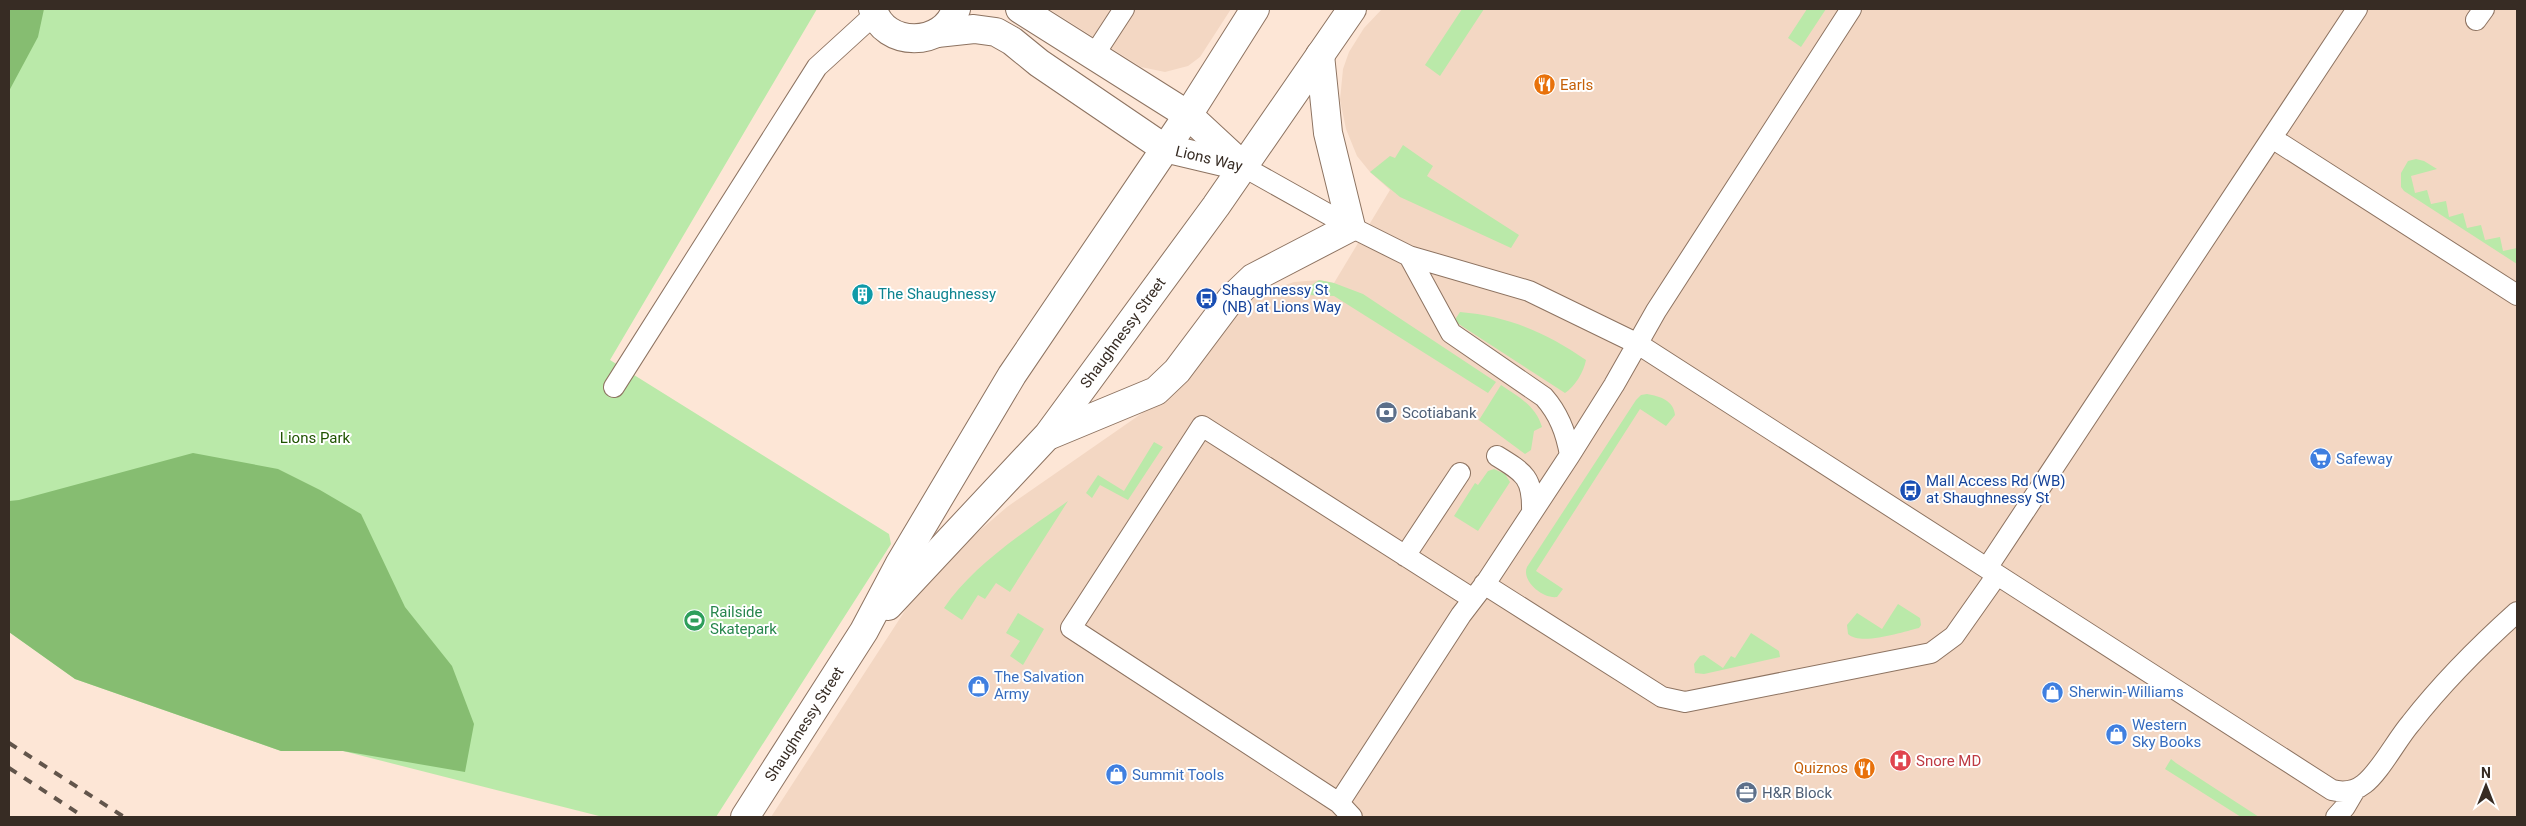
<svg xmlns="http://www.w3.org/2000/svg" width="2526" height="826" viewBox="0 0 2526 826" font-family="Roboto,sans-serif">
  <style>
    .built { fill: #f3d7c3 }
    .green { fill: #bae9a9 }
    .forest { fill: #86bd71 }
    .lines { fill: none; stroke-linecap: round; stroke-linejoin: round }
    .service-casing { stroke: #8d7361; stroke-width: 22 }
    .minor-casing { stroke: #8d7361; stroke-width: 30 }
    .secondary-casing { stroke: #8d7361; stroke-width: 30 }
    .service { stroke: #fff; stroke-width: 20 }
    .minor { stroke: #fff; stroke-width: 28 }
    .secondary { stroke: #fff; stroke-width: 28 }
    .rail { stroke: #62554b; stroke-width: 4; stroke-dasharray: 9 9; stroke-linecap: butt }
    .labels { text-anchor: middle; stroke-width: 4; stroke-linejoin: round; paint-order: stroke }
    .food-label { font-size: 15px; fill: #c56008; stroke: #fff; text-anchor: start }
    .street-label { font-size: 15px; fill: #372c24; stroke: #fff }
    .transit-label { font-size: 15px; fill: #164399; stroke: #fff; text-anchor: start }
    .culture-label { font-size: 15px; fill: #0d838f; stroke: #fff; text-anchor: start }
    .service-label { font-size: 15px; fill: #4e5e75; stroke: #fff; text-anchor: start }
    .park-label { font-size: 15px; fill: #1f5300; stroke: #fff }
    .shop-label { font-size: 15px; fill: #366cbe; stroke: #fff; text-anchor: start }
    .leisure-label { font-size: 15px; fill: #27864d; stroke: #fff; text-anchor: start }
    .health-label { font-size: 15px; fill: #be3a42; stroke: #fff; text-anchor: start }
  </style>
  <rect width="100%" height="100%" fill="#fde6d6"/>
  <path class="built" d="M1049,9H1231L1200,57L1188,66L1165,72L1141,67Z
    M1382,9H2517V817H771L908,606L925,584L964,544L1007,507L1174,391L1245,304L1259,294L1294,282L1319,280L1334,283L1390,190L1370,172L1357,156L1346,129L1340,100L1343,69L1349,52L1364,28Z"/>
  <path class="green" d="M9,9H817L610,360L889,534L891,544L716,817H603L343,751H281L75,679L9,632Z
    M1462,9H1484L1440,76L1425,65Z
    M1807,9H1826L1801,47L1788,38Z
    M1403,145L1433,166L1427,176L1519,235L1511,248L1400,197L1370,172L1390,156L1395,158Z
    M2416,159L2424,161L2437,169L2411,176L2415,193L2427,190L2431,204L2446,201L2449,217L2463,213L2467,228L2481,225L2485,240L2500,237L2503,251L2517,248V264L2404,191L2401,187V173L2408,161Z
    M1319,280L1334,283L1363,294L1496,382L1488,393L1334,296L1307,295L1312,285Z
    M1460,312C1508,316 1547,333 1586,360C1584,371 1575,387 1565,393L1454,321Z
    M1501,385C1519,397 1536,406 1542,427L1534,431L1531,450L1525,454L1479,420Z
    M1647,394C1660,396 1674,401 1675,415L1666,426L1640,409L1536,571L1563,589L1557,597C1543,599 1521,581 1527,567L1636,400L1641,395Z
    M1154,442L1163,447L1128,500L1100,485L1092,498L1086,493L1098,475L1124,491Z
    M1494,469L1505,474L1510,482L1478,531L1454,516L1475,483L1478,485L1488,471Z
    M1068,501L1010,592L996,583L985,599L978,595L962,620L944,608C972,566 1027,530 1068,501Z
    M1898,604L1920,618L1921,625L1919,628C1902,632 1861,646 1848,634L1847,625L1857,613L1882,629Z
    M1018,613L1044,629L1023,665L1010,656L1020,641L1006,633Z
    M1751,633L1779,651L1780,657L1704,674L1695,673L1694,664L1700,656L1704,655L1723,668L1731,656L1735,658Z
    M2171,759L2176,763L2259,817H2241L2165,769Z"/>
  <path class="forest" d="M9,9H44L38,37L9,91Z
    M193,453L278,469L320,490L361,514L405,607L452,666L474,724L465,772L343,751H281L75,679L9,632V501L19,500Z"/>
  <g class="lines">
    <defs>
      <path id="service" d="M2476,20L2484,9
        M1094,55L1124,9
        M2272,138L2517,295
        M1244,167L1351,227L1409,256L1529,291L1638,344L2332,790C2344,793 2354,792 2364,784C2380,772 2397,739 2411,723C2443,682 2478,647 2517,612
        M1409,256L1451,333L1544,397C1559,414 1566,432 1570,455
        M614,387L817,67L875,14
        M1497,456C1525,473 1533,478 1532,512
        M1405,556L1460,473
        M1987,568L2357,9
        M1484,584L1651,690L1662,697L1685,702L1931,653L1954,636L1997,575
        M1339,803L1071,628L1202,426L1473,599
        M1352,817L1339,803L1461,615L1487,581L1570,455L1614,385L1656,311L1851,9
        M2336,817L2345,807L2355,790"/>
      <g id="minor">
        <path d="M873,9C884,48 944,48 956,9"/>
        <path d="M1020,9L1188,115L1243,166"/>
        <path id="s1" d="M937,33L974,29L996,32L1012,41L1039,63L1164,148L1244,167"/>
      </g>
      <g id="secondary">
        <path d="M1050,435L1156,391L1177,371L1231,299L1253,278L1351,227L1328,133L1320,55"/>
        <path id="s2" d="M888,606L1048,435L1216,206L1352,9"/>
        <path id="s3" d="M745,817L864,631L899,565L1012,375L1188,115L1255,9"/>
      </g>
    </defs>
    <use href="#service" class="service-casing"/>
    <use href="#minor" class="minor-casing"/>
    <use href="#secondary" class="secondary-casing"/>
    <use href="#service" class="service"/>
    <use href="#minor" class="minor"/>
    <use href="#secondary" class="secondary"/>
    <path class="rail" d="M9,743L124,817
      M9,768L84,817"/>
  </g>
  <defs>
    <symbol id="restaurant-disc" viewBox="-11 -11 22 22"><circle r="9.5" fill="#e8710a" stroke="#fff"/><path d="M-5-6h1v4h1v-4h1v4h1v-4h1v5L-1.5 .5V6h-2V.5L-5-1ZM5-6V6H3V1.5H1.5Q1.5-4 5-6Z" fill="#fff"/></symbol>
    <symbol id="building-disc" viewBox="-11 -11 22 22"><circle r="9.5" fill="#0f9aa8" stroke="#fff"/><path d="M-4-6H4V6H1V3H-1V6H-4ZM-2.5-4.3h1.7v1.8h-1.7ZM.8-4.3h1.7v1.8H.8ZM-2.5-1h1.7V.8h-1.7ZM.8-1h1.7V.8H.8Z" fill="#fff"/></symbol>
    <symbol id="bus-disc" viewBox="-11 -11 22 22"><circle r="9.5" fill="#1a4fb4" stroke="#fff"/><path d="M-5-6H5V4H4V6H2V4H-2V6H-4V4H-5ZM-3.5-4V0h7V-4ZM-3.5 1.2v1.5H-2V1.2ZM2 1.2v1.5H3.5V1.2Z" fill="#fff"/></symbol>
    <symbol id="bank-disc" viewBox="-11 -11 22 22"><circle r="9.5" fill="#5c6f8a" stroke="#fff"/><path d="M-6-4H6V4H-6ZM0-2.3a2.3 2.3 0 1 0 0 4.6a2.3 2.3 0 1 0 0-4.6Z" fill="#fff"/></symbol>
    <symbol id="supermarket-disc" viewBox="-11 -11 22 22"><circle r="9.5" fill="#3f7fe0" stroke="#fff"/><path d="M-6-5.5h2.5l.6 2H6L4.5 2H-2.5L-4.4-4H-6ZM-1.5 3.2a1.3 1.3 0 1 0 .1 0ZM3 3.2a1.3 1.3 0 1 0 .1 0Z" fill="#fff"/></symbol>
    <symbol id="stadium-disc" viewBox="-11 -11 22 22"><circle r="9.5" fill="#2e9e5b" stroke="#fff"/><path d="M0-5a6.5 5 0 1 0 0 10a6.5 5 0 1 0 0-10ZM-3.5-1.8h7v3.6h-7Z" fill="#fff"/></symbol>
    <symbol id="shop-disc" viewBox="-11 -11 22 22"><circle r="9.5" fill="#3f7fe0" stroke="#fff"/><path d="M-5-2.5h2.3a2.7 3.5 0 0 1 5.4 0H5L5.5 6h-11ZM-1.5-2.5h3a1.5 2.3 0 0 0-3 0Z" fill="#fff"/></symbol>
    <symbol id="hospital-disc" viewBox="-11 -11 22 22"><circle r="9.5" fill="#e0444e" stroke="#fff"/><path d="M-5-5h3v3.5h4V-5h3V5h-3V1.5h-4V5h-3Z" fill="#fff"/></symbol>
    <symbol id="office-disc" viewBox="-11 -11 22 22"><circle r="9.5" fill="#5c6f8a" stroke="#fff"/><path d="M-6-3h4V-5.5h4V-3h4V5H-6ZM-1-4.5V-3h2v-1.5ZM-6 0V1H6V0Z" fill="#fff"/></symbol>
  </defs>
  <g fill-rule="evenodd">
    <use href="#restaurant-disc" x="1532" y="72" width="25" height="25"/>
    <use href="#building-disc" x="850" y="282" width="25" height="25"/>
    <use href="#bus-disc" x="1194" y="286" width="25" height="25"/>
    <use href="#bank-disc" x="1374" y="400" width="25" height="25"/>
    <use href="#supermarket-disc" x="2308" y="446" width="25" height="25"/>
    <use href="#bus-disc" x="1898" y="478" width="25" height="25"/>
    <use href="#stadium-disc" x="682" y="608" width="25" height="25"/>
    <use href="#shop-disc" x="966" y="674" width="25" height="25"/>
    <use href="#shop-disc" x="2040" y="680" width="25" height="25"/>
    <use href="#shop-disc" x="2104" y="722" width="25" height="25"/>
    <use href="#hospital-disc" x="1888" y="748" width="25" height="25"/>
    <use href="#restaurant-disc" x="1852" y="756" width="25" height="25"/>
    <use href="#shop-disc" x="1104" y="762" width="25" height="25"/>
    <use href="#office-disc" x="1734" y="780" width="25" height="25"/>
  </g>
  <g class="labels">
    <g class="food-label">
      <text x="1560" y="90">Earls</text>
      <text x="1848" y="773" text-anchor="end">Quiznos</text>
    </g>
    <g class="street-label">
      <text dy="5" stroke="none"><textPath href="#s1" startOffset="310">Lions Way</textPath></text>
      <text dy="5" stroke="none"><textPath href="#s2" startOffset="361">Shaughnessy Street</textPath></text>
      <text dy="5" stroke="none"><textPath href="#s3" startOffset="110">Shaughnessy Street</textPath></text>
    </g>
    <g class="transit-label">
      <text x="1222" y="295">Shaughnessy St<tspan x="1222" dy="17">(NB) at Lions Way</tspan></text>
      <text x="1926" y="486">Mall Access Rd (WB)<tspan x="1926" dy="17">at Shaughnessy St</tspan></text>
    </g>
    <g class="culture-label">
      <text x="878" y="299">The Shaughnessy</text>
    </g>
    <g class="service-label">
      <text x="1402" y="418">Scotiabank</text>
      <text x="1762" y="798">H&amp;R Block</text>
    </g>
    <g class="park-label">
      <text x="315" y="443">Lions Park</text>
    </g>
    <g class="shop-label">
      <text x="2336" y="464">Safeway</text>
      <text x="994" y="682">The Salvation<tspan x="994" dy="17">Army</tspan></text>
      <text x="2069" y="697">Sherwin-Williams</text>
      <text x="2132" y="730">Western<tspan x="2132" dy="17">Sky Books</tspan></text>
      <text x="1132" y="780">Summit Tools</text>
    </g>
    <g class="leisure-label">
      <text x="710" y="617">Railside<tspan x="710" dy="17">Skatepark</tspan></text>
    </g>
    <g class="health-label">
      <text x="1916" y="766">Snore MD</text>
    </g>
  </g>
  <rect width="2526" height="826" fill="none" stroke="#372c24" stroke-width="20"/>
  <g transform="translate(2486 786)" stroke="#ffffff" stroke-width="4" paint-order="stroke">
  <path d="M0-4L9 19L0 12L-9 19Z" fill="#372c24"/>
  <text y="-8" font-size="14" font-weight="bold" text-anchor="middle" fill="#372c24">N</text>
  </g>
</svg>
